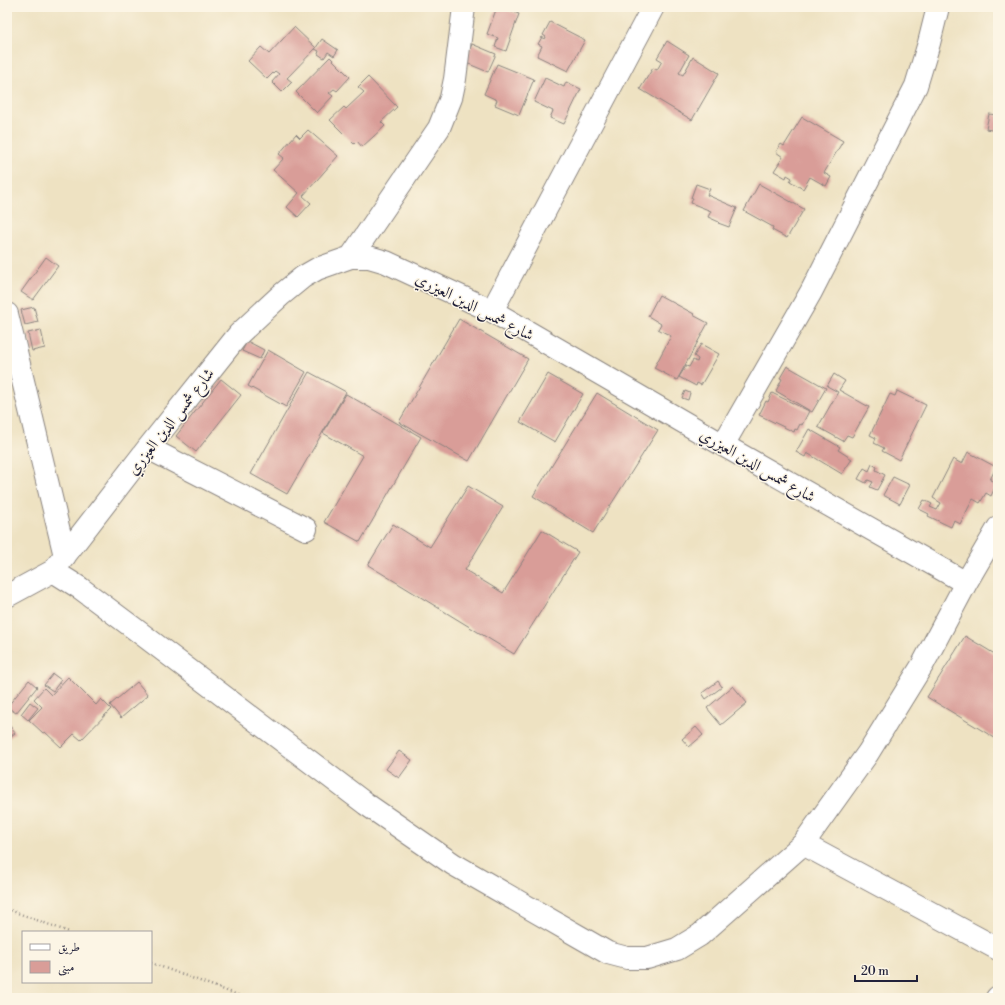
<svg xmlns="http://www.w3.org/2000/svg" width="1005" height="1005" viewBox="0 0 1005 1005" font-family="'Libre Bodoni',Amiri,serif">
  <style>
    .building { fill: #d99d98 }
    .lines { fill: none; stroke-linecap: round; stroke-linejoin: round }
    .minor-casing { stroke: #88827e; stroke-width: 24 }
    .path { stroke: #88827e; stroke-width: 2.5; stroke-dasharray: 1 3; stroke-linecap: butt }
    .minor { stroke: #fff; stroke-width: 22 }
    .labels { text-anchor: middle; stroke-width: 3; stroke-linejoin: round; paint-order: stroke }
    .street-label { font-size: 16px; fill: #22223b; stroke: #fcf5e5 }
  </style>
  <rect width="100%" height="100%" fill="#fcf5e5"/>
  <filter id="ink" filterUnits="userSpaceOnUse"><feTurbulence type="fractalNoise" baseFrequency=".025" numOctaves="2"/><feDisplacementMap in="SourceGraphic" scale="8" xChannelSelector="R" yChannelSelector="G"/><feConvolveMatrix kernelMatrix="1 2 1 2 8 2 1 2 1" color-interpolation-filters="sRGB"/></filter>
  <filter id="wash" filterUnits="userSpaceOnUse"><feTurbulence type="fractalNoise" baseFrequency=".012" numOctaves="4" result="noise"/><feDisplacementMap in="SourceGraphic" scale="16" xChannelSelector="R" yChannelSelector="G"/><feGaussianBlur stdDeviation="0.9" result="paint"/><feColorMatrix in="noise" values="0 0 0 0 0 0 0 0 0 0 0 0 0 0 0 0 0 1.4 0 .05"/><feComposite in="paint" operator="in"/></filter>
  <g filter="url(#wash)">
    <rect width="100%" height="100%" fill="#eee2c2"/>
    <g id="blocks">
      <path class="building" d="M497,7L519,14L506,51L495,47L498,38L487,34Z
        M550,22L585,40L568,71L537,56L542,46L538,44L542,37L545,39L546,37L543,35Z
        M294,27L316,48L287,78L292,82L282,92L272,82L279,74L275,71L267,79L248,61L261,47L269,54Z
        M322,39L338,50L334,56L328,52L324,58L318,54L319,51L315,49Z
        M667,41L689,55L679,73L683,75L693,57L719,73L692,120L640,89L653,68L657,70L662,61L657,58Z
        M472,44L496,54L488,72L464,62Z
        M330,57L350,77L337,91L334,89L329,93L333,96L317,113L296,92Z
        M497,64L534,79L519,115L495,105L497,100L484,94Z
        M368,77L397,107L381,122L385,126L362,147L357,141L354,144L330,120L344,107L346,109L364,92L358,87Z
        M545,78L564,87L566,82L581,89L564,124L550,118L553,111L534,102Z
        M989,114L998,115V124L997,131L986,129Z
        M802,117L843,141L824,173L831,177L826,186L810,177L803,189L790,181L792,178L787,175L786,178L774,171L783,157L776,152L781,144L784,146Z
        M308,130L338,156L303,196L311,203L298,217L287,207L299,193L273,170L284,158L279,154L296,134L300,138Z
        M696,184L710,189L707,195L737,208L729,227L718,223L719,222L708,217L711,211L691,203L693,198H691Z
        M759,184L804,209L787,238L772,230L773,227L744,211Z
        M46,257L58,266L33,300L21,292Z
        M659,295L694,314L693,315L708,323L677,380L654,368L671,336L658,329L661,324L648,316Z
        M34,307L38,322L25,325L21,310Z
        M459,319L528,359L469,461L399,422Z
        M41,330L45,348L32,351L28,333Z
        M247,341L264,350L260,359L242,351Z
        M701,344L719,354L701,385L697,383L696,386L679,377L686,366L689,367L693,360L697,362L698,359L694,356Z
        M268,350L306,372L286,407L248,386Z
        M787,366L826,388L812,412L776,391L782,379L780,378Z
        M309,372L346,392L287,494L251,474Z
        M548,374L583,394L555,442L520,422Z
        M834,374L845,381L839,390L869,407L852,437L847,435L843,441L818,427L838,392L827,386Z
        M221,379L241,395L196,452L176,436Z
        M685,391L690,393L688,400L682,398Z
        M897,391L926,405L899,460L882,451L884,448L874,443L876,438L870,435L890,394L895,396Z
        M597,393L658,430L593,533L533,496Z
        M772,393L809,411L802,425L800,424L797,430L795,429L794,432L759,415L766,401L768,402Z
        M346,394L421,437L360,542L324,522L363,456L323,433Z
        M809,429L840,447L838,450L852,459L842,474L807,453L805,457L796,452Z
        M968,452L996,467L990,480L997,483L991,496L986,493L980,503L973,499L960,524L954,520L951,527L928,516L929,514L919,509L924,500L932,504L930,507L937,510L941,503L933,498L953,459L962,464Z
        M872,464L877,467L876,470L885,475L877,490L870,487L873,482L868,480L866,483L858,479L864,468L869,471Z
        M893,477L910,485L900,504L883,495Z
        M468,486L503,507L465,570L503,593L542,530L578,552L514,654L368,565L393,524L430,547Z
        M965,636L998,656V740L927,697Z
        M53,674L61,680L53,691L44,685Z
        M68,677L96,705L101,699L111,709L81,740L74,734L61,747L45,732L43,733L29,720L42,707L34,699L44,688L51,695Z
        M29,680L37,687L16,713L7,707Z
        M718,681L722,687L706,699L702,693Z
        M137,682L148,695L121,718L110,705Z
        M733,686L747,703L721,725L707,708Z
        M30,702L38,708L28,720L21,714Z
        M7,722L15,733L7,739Z
        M696,727L703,735L689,747L682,739Z
        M399,751L412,760L399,778L386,769Z"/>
    </g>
  </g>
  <g filter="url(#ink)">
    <use href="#blocks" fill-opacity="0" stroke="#88827e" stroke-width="1"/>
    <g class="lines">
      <defs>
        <path id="minor" d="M351,257L439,128L451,98L455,79L464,7
          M492,311L653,7
          M7,314L65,556
          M723,445L811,292L916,86L929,43L938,7
          M148,448L306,529
          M53,571L80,588L135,629L366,804L453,864L580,937L608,953L627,958H647L677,949L700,935L803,844L868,753L923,664L966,583L998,528
          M7,596L53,571L148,448L239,334L281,295L303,277L317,269L351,257H369L386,262L492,311L723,445L966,583
          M803,844L998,949
          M997,998L998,997"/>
      </defs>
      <use href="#minor" class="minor-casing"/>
      <path class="path" d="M7,909L69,932
        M151,963L246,998"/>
      <use href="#minor" class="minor"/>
    </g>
  </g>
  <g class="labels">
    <g class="street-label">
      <text transform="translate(475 306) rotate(27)" y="6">شارع شمس الدين العيزري</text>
      <text transform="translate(170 421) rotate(-52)" y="6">شارع شمس الدين العيزري</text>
      <text transform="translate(758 465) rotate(30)" y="6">شارع شمس الدين العيزري</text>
    </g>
  </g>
  <rect width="1005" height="1005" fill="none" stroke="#fcf5e5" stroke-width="24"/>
  <rect x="22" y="931" width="130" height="52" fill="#fcf5e5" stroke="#a5a1a1"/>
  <rect x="30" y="944" width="20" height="6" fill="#ffffff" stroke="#a5a1a1"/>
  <text x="58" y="951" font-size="12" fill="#22223b">طريق</text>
  <rect x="30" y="961" width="20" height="12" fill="#d99d98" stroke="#a5a1a1"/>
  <text x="58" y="971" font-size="12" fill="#22223b">مبنى</text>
  <path d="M855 975v6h62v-6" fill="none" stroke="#22223b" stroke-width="2"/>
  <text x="861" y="975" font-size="12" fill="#22223b" stroke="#fcf5e5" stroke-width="3" paint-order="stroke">20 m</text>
</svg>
